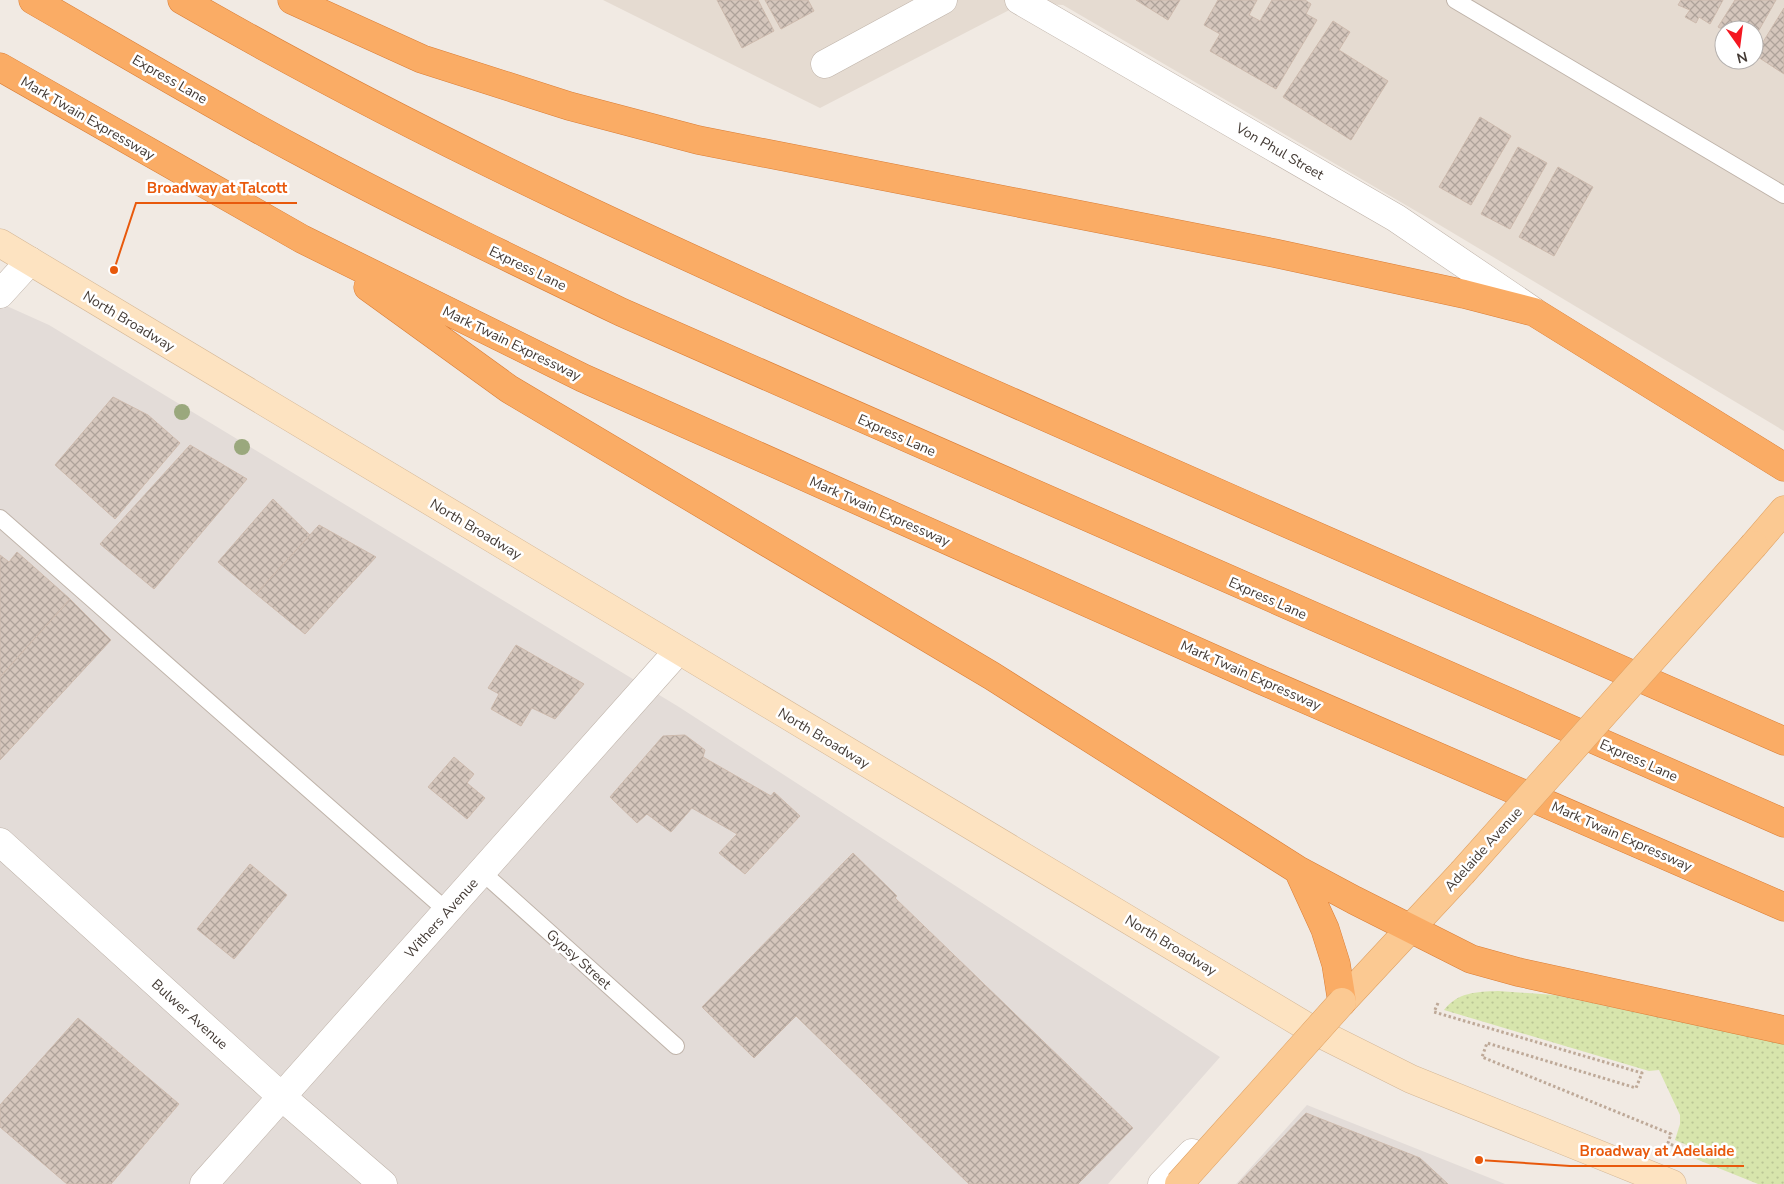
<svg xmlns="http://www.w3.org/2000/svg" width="1784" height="1184" viewBox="0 0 1784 1184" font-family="'Nunito Sans',sans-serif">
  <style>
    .residential { fill: #e5dbd1; fill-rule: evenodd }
    .industrial { fill: #e3dcd8 }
    .grass { fill: url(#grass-dots) }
    .building { fill: url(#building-cross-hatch); stroke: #cdbaad }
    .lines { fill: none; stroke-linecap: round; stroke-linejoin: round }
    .lane-casing { stroke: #bfb3a9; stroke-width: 18 }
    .street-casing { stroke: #bfb3a9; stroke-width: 29 }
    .secondary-casing { stroke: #d4b796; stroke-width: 29 }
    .primary-casing { stroke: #e0a263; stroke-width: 29 }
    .highway-casing { stroke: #d97d36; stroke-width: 29 }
    .path { stroke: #bea998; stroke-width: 3; stroke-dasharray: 2.5 2.5; stroke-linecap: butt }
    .lane { stroke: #fff; stroke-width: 16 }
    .street { stroke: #fff; stroke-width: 28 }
    .secondary { stroke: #fde3c1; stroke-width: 28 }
    .primary { stroke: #fbc992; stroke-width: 28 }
    .highway { stroke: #faac65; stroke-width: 28 }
    .primary-bridge-casing { stroke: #e0a263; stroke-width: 29; stroke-linecap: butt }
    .primary-bridge { stroke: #fbc992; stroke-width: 28 }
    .tree { fill: #9aa87d }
    .labels { text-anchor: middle; stroke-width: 5; stroke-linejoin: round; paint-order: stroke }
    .street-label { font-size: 14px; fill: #433a34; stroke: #fff }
    .leader { fill: none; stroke: #e8590c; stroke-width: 2 }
    .callout-dot { fill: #e8590c; stroke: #fff; stroke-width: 2 }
    .callout-label { font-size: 15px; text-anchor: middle; font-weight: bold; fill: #e8590c; stroke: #fff; stroke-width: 5; stroke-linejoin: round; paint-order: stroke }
  </style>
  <defs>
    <pattern id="grass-dots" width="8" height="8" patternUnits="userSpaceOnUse" patternTransform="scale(1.25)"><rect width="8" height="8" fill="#d7e5ac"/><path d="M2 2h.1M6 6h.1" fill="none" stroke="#bac595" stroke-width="1.8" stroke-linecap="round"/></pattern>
    <pattern id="building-cross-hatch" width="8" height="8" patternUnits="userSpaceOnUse" patternTransform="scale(1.25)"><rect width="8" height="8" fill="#d5c6bc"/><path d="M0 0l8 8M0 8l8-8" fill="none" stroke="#aea29a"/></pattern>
  </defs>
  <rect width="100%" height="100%" fill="#f1eae3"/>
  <path class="residential" d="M603,0H1784V431L1428,218L1063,5L1023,3L820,108ZM1724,30H1754V60H1724Z"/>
  <path class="industrial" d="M0,303L49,325L679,707L1220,1057L1108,1184H0Z
    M1307,1105L1505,1184H1236Z"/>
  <path class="grass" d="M1498,991L1555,995L1784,1044V1184H1758L1686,1155L1689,1146L1675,1140L1680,1124V1115L1659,1070L1649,1071L1444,1010C1458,992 1476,992 1498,991Z"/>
  <path class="building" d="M717,0H758L774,31L742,48Z
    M765,0H808L814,11L781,29Z
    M1136,0H1180L1168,20Z
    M1218,0H1257L1249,15L1260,21L1272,0H1305L1311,4L1306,14L1317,20L1276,89L1210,51L1220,34L1204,25Z
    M1681,0H1723L1710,24L1699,17L1696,23L1685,17L1690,10L1678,5Z
    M1735,0H1776L1754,39V30H1724L1718,27Z
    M1784,8V74L1755,55Z
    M1333,21L1350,32L1339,50L1388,81L1351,140L1283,97Z
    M1480,117L1511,136L1471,205L1439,187Z
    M1518,147L1547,163L1510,229L1481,214Z
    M1558,167L1593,187L1554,256L1519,237Z
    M113,397L148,415L180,443L115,519L55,465Z
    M190,445L247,479L154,589L100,544Z
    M273,499L310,535L256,594L218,562Z
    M319,525L376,557L305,634L256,594Z
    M17,552L70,599L0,677V555L9,562Z
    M70,599L111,640L0,760V677Z
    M516,645L584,684L555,719L532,708L521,726L491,709L499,694L488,688Z
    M685,735L705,750L703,757L771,796L774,792L800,816L745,874L719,853L737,834L692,808L671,832L647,814L637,823L610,797L663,736Z
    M454,757L474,774L467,783L485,798L467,819L428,787Z
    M853,853L897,896L895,898L1133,1128L1078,1184H969L796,1016L754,1058L702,1007Z
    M250,864L287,895L234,959L197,929Z
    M78,1018L179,1104L111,1184H67L0,1127V1105Z
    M1306,1113L1420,1158L1448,1184H1238Z"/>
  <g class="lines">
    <defs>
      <path id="lane" d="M1455,0L1784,195
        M0,518L447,911
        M482,872L676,1046"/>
      <path id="street" d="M1019,0L1396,218L1533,311
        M825,64L943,0
        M0,294L30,261
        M0,842L282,1097L383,1184
        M204,1184L678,651
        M1162,1184L1192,1153"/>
      <path id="secondary" d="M0,243L1309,1028L1411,1079L1672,1184"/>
      <path id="primary" d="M1754,545L1784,510
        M1342,1002L1462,873"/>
      <path id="highway" d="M33,0C120,50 205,101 293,148C401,206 511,259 621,312L1784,823
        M182,0C426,141 682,256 939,370C1220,495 1503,617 1784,741
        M292,0L422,59L569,106L698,140L1274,253L1464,294L1534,312L1784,467
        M0,67L302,239L583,378L1261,680L1784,907
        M368,287L509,389L992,676L1298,870L1354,900L1471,959L1518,972L1784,1030
        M1298,870L1325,929L1336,964L1342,1002"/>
    </defs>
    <use href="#lane" class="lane-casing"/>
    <use href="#street" class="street-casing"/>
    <use href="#secondary" class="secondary-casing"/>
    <use href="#primary" class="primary-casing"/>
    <use href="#highway" class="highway-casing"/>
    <path class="path" d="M1438,1003L1434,1012L1642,1073L1636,1088L1487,1043L1482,1057L1671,1134L1668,1143L1681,1149"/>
    <use href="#lane" class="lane"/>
    <use href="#street" class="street"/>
    <use href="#secondary" class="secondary"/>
    <use href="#primary" class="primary"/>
    <use href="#highway" class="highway"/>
    <defs>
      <path id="primary-bridge" d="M1462,873L1754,545
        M1179,1184L1342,1002"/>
    </defs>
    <use href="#primary-bridge" class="primary-bridge-casing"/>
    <use href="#primary-bridge" class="primary-bridge"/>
  </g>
  <g class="tree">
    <circle cx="182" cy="412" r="8"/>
    <circle cx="242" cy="447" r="8"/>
  </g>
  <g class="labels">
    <g class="street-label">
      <text transform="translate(170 79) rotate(30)" y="5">Express Lane</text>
      <text transform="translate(88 118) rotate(30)" y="5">Mark Twain Expressway</text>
      <text transform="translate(1280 151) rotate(30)" y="5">Von Phul Street</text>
      <text transform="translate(528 268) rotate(26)" y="5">Express Lane</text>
      <text transform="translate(129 321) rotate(31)" y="5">North Broadway</text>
      <text transform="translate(512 343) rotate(26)" y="5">Mark Twain Expressway</text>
      <text transform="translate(897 435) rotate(24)" y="5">Express Lane</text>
      <text transform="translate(880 511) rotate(24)" y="5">Mark Twain Expressway</text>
      <text transform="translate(476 529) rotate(31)" y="5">North Broadway</text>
      <text transform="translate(1268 598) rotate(24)" y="5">Express Lane</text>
      <text transform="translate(1251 675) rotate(24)" y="5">Mark Twain Expressway</text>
      <text transform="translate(824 738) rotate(31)" y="5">North Broadway</text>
      <text transform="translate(1639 760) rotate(24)" y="5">Express Lane</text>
      <text transform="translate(1622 836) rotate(24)" y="5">Mark Twain Expressway</text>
      <text transform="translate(1483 849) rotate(-48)" y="5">Adelaide Avenue</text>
      <text transform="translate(441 918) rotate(-48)" y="5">Withers Avenue</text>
      <text transform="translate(1171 945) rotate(31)" y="5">North Broadway</text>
      <text transform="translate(579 959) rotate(42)" y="5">Gypsy Street</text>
      <text transform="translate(190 1014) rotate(42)" y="5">Bulwer Avenue</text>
    </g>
  </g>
  <path class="leader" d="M114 270L136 203H297M1479 1160L1570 1166H1744"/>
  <g class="callout-dot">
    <circle cx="114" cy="270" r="5"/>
    <circle cx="1479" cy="1160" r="5"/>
  </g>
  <g class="callout-label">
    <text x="217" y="193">Broadway at Talcott</text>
    <text x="1657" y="1156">Broadway at Adelaide</text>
  </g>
  <g transform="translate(1739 45) rotate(166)"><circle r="24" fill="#ffffff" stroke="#b4b0ae"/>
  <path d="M0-4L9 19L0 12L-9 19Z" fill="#f41721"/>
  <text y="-8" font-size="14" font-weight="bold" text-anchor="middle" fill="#433a34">N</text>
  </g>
</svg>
